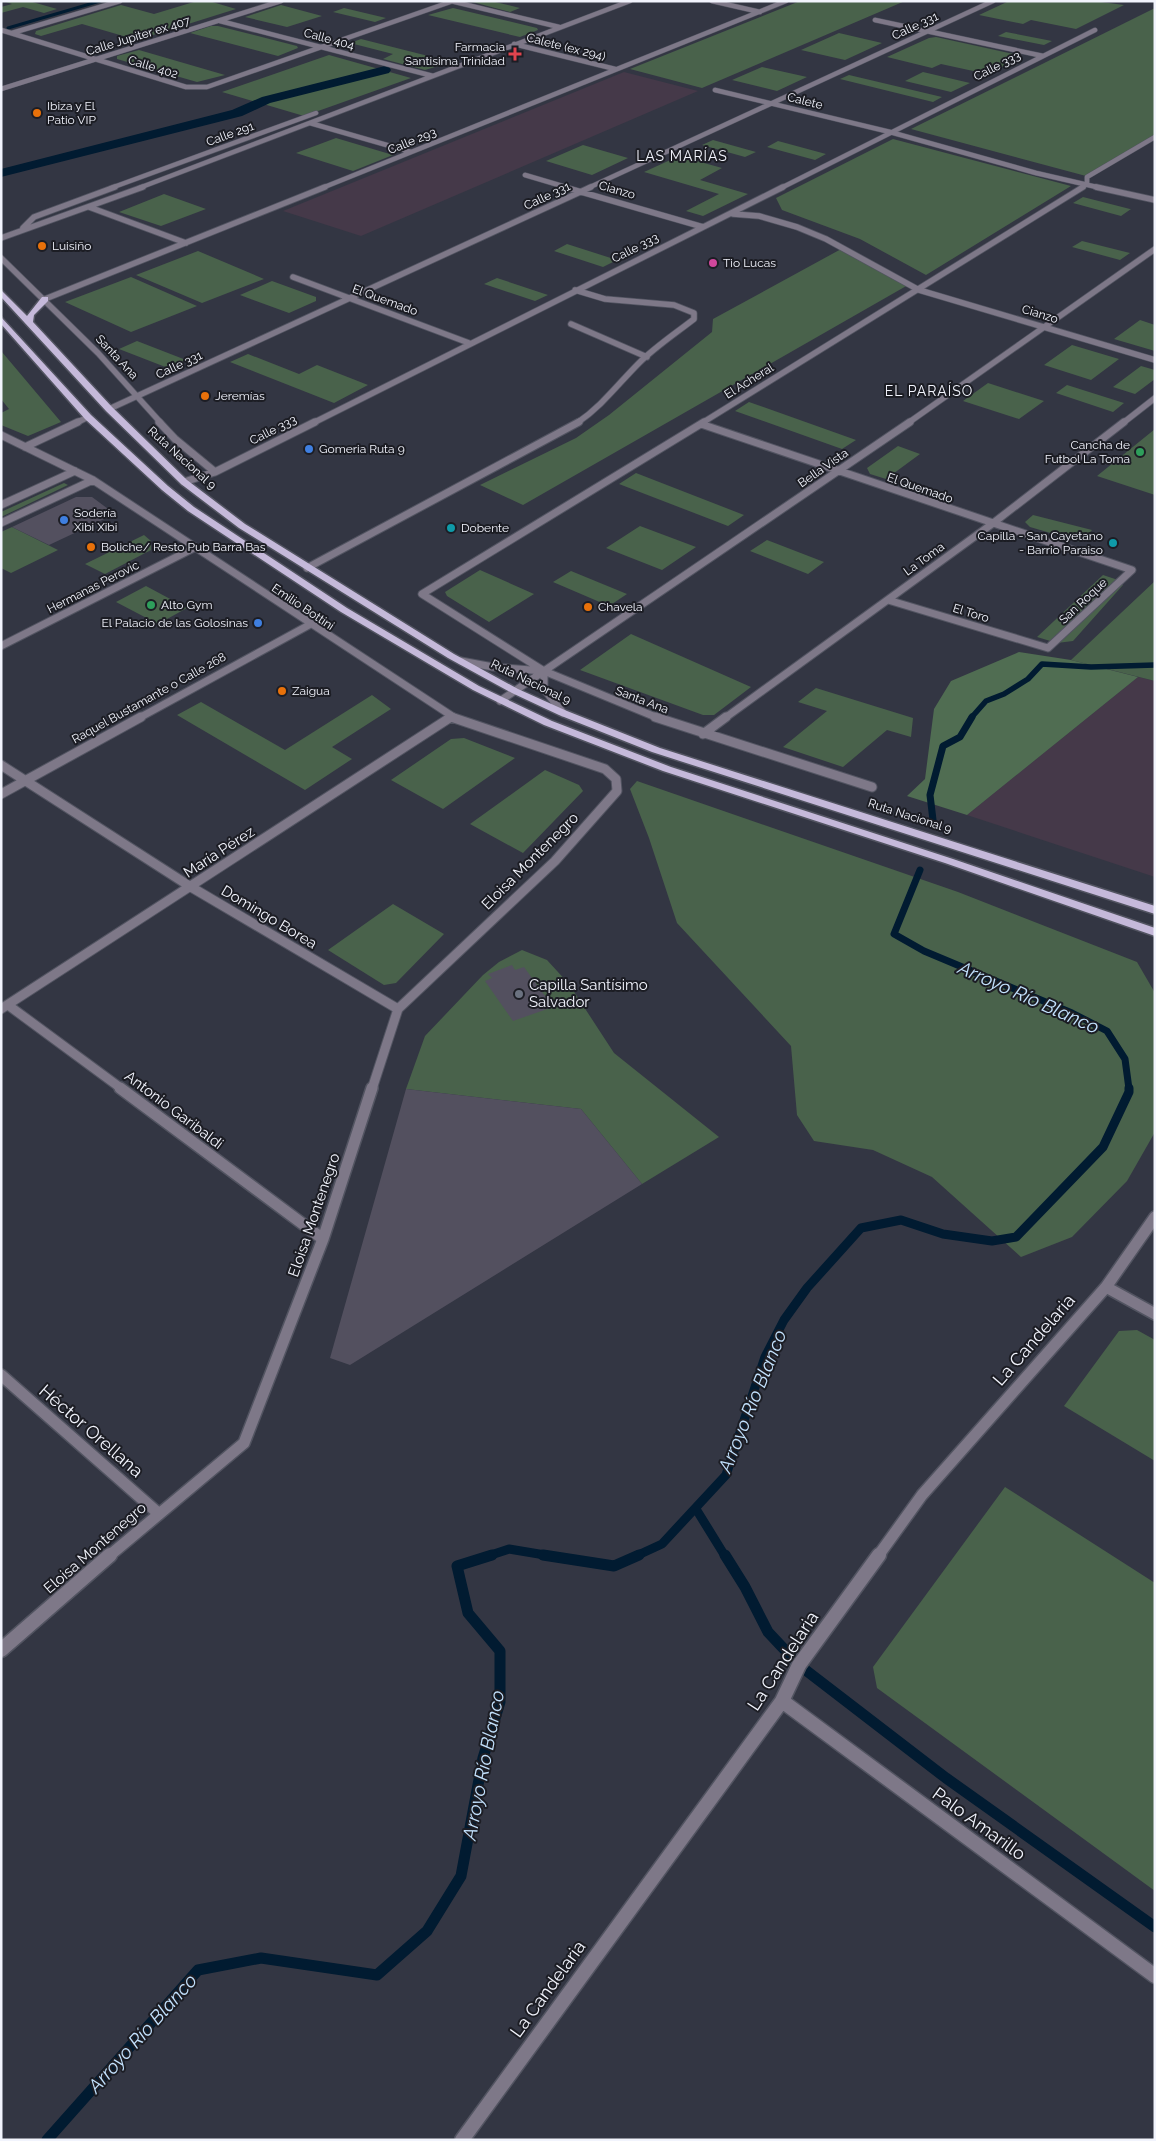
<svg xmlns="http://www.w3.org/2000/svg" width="1156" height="2141" viewBox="0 0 1156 2141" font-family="Raleway,sans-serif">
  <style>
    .industrial { fill: #453949 }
    .green { fill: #49624b }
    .forest { fill: #506d52 }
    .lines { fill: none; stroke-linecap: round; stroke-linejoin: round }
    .stream-far4 { stroke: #011b31; stroke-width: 3 }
    .stream-far3 { stroke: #011b31; stroke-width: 5.5 }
    .stream-far2 { stroke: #011b31; stroke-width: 7 }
    .stream-far1 { stroke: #011b31; stroke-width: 9 }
    .stream { stroke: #011b31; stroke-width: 11 }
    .canal { fill: #011b31; fill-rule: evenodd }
    .building { fill: #53505f }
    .minor-far5-casing { stroke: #525461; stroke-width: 5.5 }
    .minor-far4-casing { stroke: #525461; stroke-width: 7 }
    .minor-far3-casing { stroke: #525461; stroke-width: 9 }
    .minor-far2-casing { stroke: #525461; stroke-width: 11 }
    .minor-far1-casing { stroke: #525461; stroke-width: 14 }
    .minor-casing { stroke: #525461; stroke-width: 17 }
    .primary-casing { stroke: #525461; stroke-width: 3 }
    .minor-far5 { stroke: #7e7888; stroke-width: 4.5 }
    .minor-far4 { stroke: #7e7888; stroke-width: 5.5 }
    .minor-far3 { stroke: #7e7888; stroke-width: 7 }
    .minor-far2 { stroke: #7e7888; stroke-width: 9 }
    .minor-far1 { stroke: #7e7888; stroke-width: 11 }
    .minor { stroke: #7e7888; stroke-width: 14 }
    .primary { fill: #c5b9da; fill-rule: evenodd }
    .health-dot { fill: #e0444e; stroke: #1c1d24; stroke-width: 2 }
    .food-dot { fill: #e8710a; stroke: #1c1d24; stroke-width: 2 }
    .hotel-dot { fill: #d1479c; stroke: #1c1d24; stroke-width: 2 }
    .shop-dot { fill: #3f7fe0; stroke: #1c1d24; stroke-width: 2 }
    .leisure-dot { fill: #2e9e5b; stroke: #1c1d24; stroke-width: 2 }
    .culture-dot { fill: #0f9aa8; stroke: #1c1d24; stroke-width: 2 }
    .worship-dot { fill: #6b7280; stroke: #1c1d24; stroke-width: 2 }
    .labels { text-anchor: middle; stroke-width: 4; stroke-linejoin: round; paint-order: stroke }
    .far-street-label { font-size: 12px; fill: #f2f4fd; stroke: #1c1d24 }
    .far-poi-label { font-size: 12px; fill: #f2f4fd; stroke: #1c1d24; text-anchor: start }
    .far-neighbourhood-label { font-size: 14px; letter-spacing: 1px; fill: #f2f4fd; stroke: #1c1d24 }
    .street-label { font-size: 15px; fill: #f2f4fd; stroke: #1c1d24 }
    .poi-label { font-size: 15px; fill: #f2f4fd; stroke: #1c1d24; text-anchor: start }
    .near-street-label { font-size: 18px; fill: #f2f4fd; stroke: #1c1d24 }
    .near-water-label { font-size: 19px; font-style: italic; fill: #c3e2fe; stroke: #1c1d24 }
  </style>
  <rect width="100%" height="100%" fill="#333643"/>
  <path class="industrial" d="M624,72L698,91L361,236L283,211Z
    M1138,677L1155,681V877L967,815Z"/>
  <path class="green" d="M3,1H29L57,9L44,13L23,7L1,13V7L12,4Z
    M197,1H209L236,9L137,40L82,24L41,36L35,34L36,31L121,5L154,14Z
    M469,1H491L520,8L510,12Z
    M800,1H905L702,88L630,69Z
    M1009,1H1094L1124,5L1076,29L1031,20L1023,24L979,15Z
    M281,5L322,16L287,27L245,17Z
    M344,8L386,18L375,22L333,12Z
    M453,8L537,28L538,30L520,37L428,15Z
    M1155,8V136L1086,176L911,129Z
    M211,26H218L297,46L298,48L278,56L190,33Z
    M1006,32L1052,41L1044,45L998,36Z
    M839,33L882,43L845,60L801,50Z
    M936,37L1018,55L1020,58L987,74L941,64L932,68L887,57L929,38Z
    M361,39L452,62L425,70L383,59L393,54L350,43Z
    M139,50L225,75L197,82L117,59V56Z
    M329,55L411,78L304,116L222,92Z
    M762,67L807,77L777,91L732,80Z
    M923,72L970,83L951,92L905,81Z
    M849,75L942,97L933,102L840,79Z
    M336,138L393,155L353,171L296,153Z
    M893,139L1071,186L926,275L860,239L782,210L776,198Z
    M713,140L756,152L745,157L702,145Z
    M778,141L826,154L815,160L767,147Z
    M583,145L628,158L592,175L546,161Z
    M679,156L722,168L700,180L748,194L703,216L686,211L719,194L644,172Z
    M164,194L206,209L161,226L119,212Z
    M1083,197L1130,209H1131L1121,216L1073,203Z
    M1082,241L1130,253L1120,260L1072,247Z
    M567,244L617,260L603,267L554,251Z
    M843,248L908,285L523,505L480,485L576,438L609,415L712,332L713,319Z
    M198,251L264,279L202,303L136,275Z
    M131,277L197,306L131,332L65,302Z
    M497,278L548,295L535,301L484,284Z
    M272,281L316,297V301L289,313L240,295Z
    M1140,320L1155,325V351L1114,339Z
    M137,341L186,360L168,368L119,349Z
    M1072,345L1119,359L1091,380L1044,365Z
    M1,352H2L61,422L28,436L1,425V413L9,409L1,399Z
    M248,354L299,374L317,365L368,385L334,403L230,362Z
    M1141,366L1155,370V379L1135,394L1113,387Z
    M988,383L1044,401L1019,419L963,401Z
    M1067,385L1124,403L1113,412L1056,393Z
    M749,402L856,440L842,449L735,411Z
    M1155,429V495L1097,476Z
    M898,446L920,454L886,479L870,474L867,468Z
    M636,473L744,515L728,526L619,484Z
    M64,483L68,485L1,517V512Z
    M1033,515L1092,530L1081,542L1030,527L1025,522Z
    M640,526L696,547L662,570L606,548Z
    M12,527L58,550L11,573L1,568V532Z
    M144,535L151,541V550L105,574L85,564Z
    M767,540L824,562L808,574L750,551Z
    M480,570L534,594L489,622L447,596L445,592Z
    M571,571L627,594L609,606L553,582Z
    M1103,575L1118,580L1123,585L1073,641L1057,643L1037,637Z
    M1155,581V681L1071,660Z
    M146,586L187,608L158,624L116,602Z
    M631,634L751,687L714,715H703L580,670Z
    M816,688L913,718L911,737L887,730L843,767L783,747L827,711L798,702Z
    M372,695L391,709L332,747L352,759L305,790L177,715L201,702L285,750Z
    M464,738L515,758L443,809L391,780L451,739Z
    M545,770L579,785L583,791L523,853L470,824Z
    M637,781L958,892L1137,962L1155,993V1132L1127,1181L1072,1237L1021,1257L932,1177L873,1150L814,1141L797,1115L791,1046L677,923L649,838L630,789Z
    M393,904L444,934L396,983L384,985L328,950Z
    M522,950L547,960L569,984L614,1053L719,1137L642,1184L581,1109L406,1089L425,1036L483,975L499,962Z
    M1137,1330L1155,1340V1461L1064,1406L1119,1331Z
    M1005,1487L1155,1583V1891L877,1688L873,1667Z"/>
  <path class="forest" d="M1019,652L1071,660L1138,677L967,815L907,796L925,779L934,709L951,681Z"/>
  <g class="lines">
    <path class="stream-far4" d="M8,28L100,1"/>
    <path class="stream-far3" d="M971,718L986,701L1004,694L1028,679L1042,664L1091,667L1155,665"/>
    <path class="stream-far2" d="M933,820L930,795L943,746L960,737L972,717
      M920,870L894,934L924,951L1072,1013L1107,1031L1125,1059L1129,1089"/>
    <path class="stream-far1" d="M696,1509L725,1556
      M488,1556L509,1549L551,1556
      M636,1556L662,1544L726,1475L765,1357L784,1320L807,1288L861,1228L901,1220L943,1234L992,1241L1016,1237L1103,1147L1129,1092V1088"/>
    <path class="stream" d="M543,1555L614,1566L639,1555
      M725,1555L745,1587L768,1632L799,1665L946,1778L1155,1927
      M47,2140L198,1970L261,1958L377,1975L427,1931L461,1876L483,1758L500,1702V1651L468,1613L457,1566L492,1555"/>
    <path class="canal" d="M385,66L389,67L391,70L389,73L270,103L242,116L1,177V169L232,110L262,97Z"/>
  </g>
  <path class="building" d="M76,497H92L115,514L49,545L12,527Z
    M512,965L515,970L524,967L553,1007L513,1021L485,981L492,978L488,974Z
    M406,1089L581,1109L642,1184L350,1365L330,1358Z"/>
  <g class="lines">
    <defs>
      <path id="minor-far5" d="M451,1L559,27
        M712,1L760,12
        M875,20L1043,56
        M220,21L433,76
        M1,30L186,87H207L453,1
        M12,33L120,1
        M514,44L615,69
        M1,89L281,1
        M715,90L890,132L1036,173L1101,188
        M310,123L411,152
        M525,175L569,188
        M1087,184V177L1155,137
        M111,188L316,113
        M139,188L630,1
        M322,188L786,1
        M588,188L993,1
        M781,188L1095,30
        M1081,188L1087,184"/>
      <path id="minor-far4" d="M564,187L703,227
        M1096,187L1155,200
        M89,207L186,243
        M733,214L759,216L797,227L826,239L919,290L1155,360
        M23,228L34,217L115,187
        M1,238L143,187
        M1,258L98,353L161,423
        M293,277L469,343
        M575,290L605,299L674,305L694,313V319C676,333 655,347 639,363C618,384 602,406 577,423
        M45,299L325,187
        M571,324L647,357
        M109,409L591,187
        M76,423L88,417
        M313,423L783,187
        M702,423L1083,187
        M908,423L1155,249
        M1123,423L1155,398"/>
      <path id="minor-far3" d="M159,422L175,439L215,472
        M701,424L1132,570L1048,648L888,600
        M1,435L93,480L455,718
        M25,447L78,422
        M184,482L215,472L315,422
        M1,505L75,471
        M1,523L93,480
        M307,568L579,422
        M1,646L194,548
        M461,661L493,667L544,671V689L563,713
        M500,701L910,422
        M139,718L309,625
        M449,718L451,717
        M658,718L544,671L422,594L704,422
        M725,718L992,524L1124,422"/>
      <path id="minor-far2" d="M655,717L872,787
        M703,734L726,717
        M1,765L191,887L398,1009
        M1,794L141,717
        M8,1005L122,1089
        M1,1009L451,717
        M372,1089L398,1009L555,861L617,791L616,779L605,769L451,717"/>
      <path id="minor-far1" d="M120,1088L323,1239
        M1106,1287L1155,1314
        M1,1375L158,1513
        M109,1556L244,1443L323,1239L372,1088
        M878,1556L922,1495L1106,1287L1155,1217"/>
      <path id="minor" d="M1,1650L110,1555
        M782,1701L1155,1976
        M462,2140L782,1701L799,1665L879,1555"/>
      <path id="primary" d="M1,290L27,316L42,297H48V301L34,315L33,322L112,407L187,480L245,524L454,654L518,689L567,711L660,748L1155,906V914L652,752L559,715L512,693L448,658L239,528L181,484L106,411L1,297Z
        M1,317L91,415L168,486L194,507L347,608L479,686L552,721L671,767L953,859L1155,928V936L945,863L663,771L544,725L473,690L341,612L188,511L162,490L85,419L1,324Z"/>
    </defs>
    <use href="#minor-far5" class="minor-far5-casing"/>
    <use href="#minor-far4" class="minor-far4-casing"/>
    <use href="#minor-far3" class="minor-far3-casing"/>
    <use href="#minor-far2" class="minor-far2-casing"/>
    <use href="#minor-far1" class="minor-far1-casing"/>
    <use href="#minor" class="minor-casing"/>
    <use href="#primary" class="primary-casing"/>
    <use href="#minor-far5" class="minor-far5"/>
    <use href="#minor-far4" class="minor-far4"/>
    <use href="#minor-far3" class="minor-far3"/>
    <use href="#minor-far2" class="minor-far2"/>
    <use href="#minor-far1" class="minor-far1"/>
    <use href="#minor" class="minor"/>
    <use href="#primary" class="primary"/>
  </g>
  <path class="health-dot" d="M512.5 46.5h5v5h5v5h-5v5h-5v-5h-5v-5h5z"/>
  <g class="food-dot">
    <circle cx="37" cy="113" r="5"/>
    <circle cx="42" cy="246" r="5"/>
    <circle cx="205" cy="396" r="5"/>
    <circle cx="91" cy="547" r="5"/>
    <circle cx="588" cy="607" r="5"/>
    <circle cx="282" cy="691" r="5"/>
  </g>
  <circle class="hotel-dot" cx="713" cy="263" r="5"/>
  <g class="shop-dot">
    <circle cx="309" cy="449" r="5"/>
    <circle cx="64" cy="520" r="5"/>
    <circle cx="258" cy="623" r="5"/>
  </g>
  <g class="leisure-dot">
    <circle cx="1140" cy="452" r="5"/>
    <circle cx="151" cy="605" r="5"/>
  </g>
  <g class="culture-dot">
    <circle cx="451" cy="528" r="5"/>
    <circle cx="1113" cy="543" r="5"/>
  </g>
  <circle class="worship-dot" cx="519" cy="994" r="5"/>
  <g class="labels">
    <g class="far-street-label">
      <text transform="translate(915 26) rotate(-25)" y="4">Calle 331</text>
      <text transform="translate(138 36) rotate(-17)" y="4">Calle Jupiter ex 407</text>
      <text transform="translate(329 39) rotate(15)" y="4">Calle 404</text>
      <text transform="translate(566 47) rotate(14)" y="4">Calete (ex 294)</text>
      <text transform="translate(997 66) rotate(-27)" y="4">Calle 333</text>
      <text transform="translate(153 67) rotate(17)" y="4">Calle 402</text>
      <text transform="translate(805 101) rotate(14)" y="4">Calete</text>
      <text transform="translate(230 134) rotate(-20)" y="4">Calle 291</text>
      <text transform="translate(412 141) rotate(-22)" y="4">Calle 293</text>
      <text transform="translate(617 190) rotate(16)" y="4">Cianzo</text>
      <text transform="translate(547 196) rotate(-25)" y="4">Calle 331</text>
      <text transform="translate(635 248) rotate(-27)" y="4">Calle 333</text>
      <text transform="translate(385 300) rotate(20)" y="4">El Quemado</text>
      <text transform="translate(1040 314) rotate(17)" y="4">Cianzo</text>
      <text transform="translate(117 357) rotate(47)" y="4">Santa Ana</text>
      <text transform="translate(179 365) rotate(-25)" y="4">Calle 331</text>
      <text transform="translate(749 381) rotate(-32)" y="4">El Acheral</text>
      <text transform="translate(273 430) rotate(-27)" y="4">Calle 333</text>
      <text transform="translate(182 458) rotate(42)" y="4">Ruta Nacional 9</text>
      <text transform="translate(823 468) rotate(-35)" y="4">Bella Vista</text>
      <text transform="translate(920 488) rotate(19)" y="4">El Quemado</text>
      <text transform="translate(924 559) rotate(-36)" y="4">La Toma</text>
      <text transform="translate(93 587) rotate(-27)" y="4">Hermanas Perovic</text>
      <text transform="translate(1083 601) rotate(-43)" y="4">San Roque</text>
      <text transform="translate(303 607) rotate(34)" y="4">Emilio Bottini</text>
      <text transform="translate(971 613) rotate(17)" y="4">El Toro</text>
      <text transform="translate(531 682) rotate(26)" y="4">Ruta Nacional 9</text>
      <text transform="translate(149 698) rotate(-29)" y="4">Raquel Bustamante o Calle 268</text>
      <text transform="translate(642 700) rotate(21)" y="4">Santa Ana</text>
      <text transform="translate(910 816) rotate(18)" y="4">Ruta Nacional 9</text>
    </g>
    <g class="far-poi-label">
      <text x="505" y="51" text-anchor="end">Farmacia<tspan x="505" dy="14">Santisima Trinidad</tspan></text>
      <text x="47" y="110">Ibiza y El<tspan x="47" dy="14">Patio VIP</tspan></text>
      <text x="52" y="250">Luisiño</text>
      <text x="723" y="267">Tio Lucas</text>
      <text x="215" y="400">Jeremías</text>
      <text x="1130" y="449" text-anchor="end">Cancha de<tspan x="1130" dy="14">Futbol La Toma</tspan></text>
      <text x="319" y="453">Gomeria Ruta 9</text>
      <text x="74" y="517">Sodería<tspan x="74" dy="14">Xibi Xibi</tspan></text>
      <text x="461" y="532">Dobente</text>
      <text x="1103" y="540" text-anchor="end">Capilla - San Cayetano<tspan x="1103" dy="14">- Barrio Paraiso</tspan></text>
      <text x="101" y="551">Boliche/ Resto Pub Barra Bas</text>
      <text x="161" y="609">Alto Gym</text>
      <text x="598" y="611">Chavela</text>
      <text x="248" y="627" text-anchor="end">El Palacio de las Golosinas</text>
      <text x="292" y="695">Zaigua</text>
    </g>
    <g class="far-neighbourhood-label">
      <text x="682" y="161">LAS MARÍAS</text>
      <text x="929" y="396">EL PARAÍSO</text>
    </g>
    <g class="street-label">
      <text transform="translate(219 852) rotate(-33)" y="5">María Pérez</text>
      <text transform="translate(530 861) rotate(-45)" y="5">Eloisa Montenegro</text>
      <text transform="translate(269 917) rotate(31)" y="5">Domingo Borea</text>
      <text transform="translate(174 1110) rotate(37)" y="5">Antonio Garibaldi</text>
      <text transform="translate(314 1215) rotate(-71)" y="5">Eloisa Montenegro</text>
      <text transform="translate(95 1548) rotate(-41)" y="5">Eloisa Montenegro</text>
    </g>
    <g class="poi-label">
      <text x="529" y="990">Capilla Santísimo<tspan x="529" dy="17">Salvador</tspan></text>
    </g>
    <g class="near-street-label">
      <text transform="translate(1034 1340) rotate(-49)" y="6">La Candelaria</text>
      <text transform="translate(91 1431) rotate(41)" y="6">Héctor Orellana</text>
      <text transform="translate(783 1661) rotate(-57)" y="6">La Candelaria</text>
      <text transform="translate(979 1824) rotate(36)" y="6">Palo Amarillo</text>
      <text transform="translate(548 1989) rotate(-54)" y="6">La Candelaria</text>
    </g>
    <g class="near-water-label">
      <text transform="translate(1029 997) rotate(24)" y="7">Arroyo Río Blanco</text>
      <text transform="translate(752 1401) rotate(-68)" y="7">Arroyo Río Blanco</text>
      <text transform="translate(483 1765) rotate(-79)" y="7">Arroyo Río Blanco</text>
      <text transform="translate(142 2033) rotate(-48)" y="7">Arroyo Río Blanco</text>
    </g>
  </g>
  <rect width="1156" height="2141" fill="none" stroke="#f2f4fd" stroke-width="5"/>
</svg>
